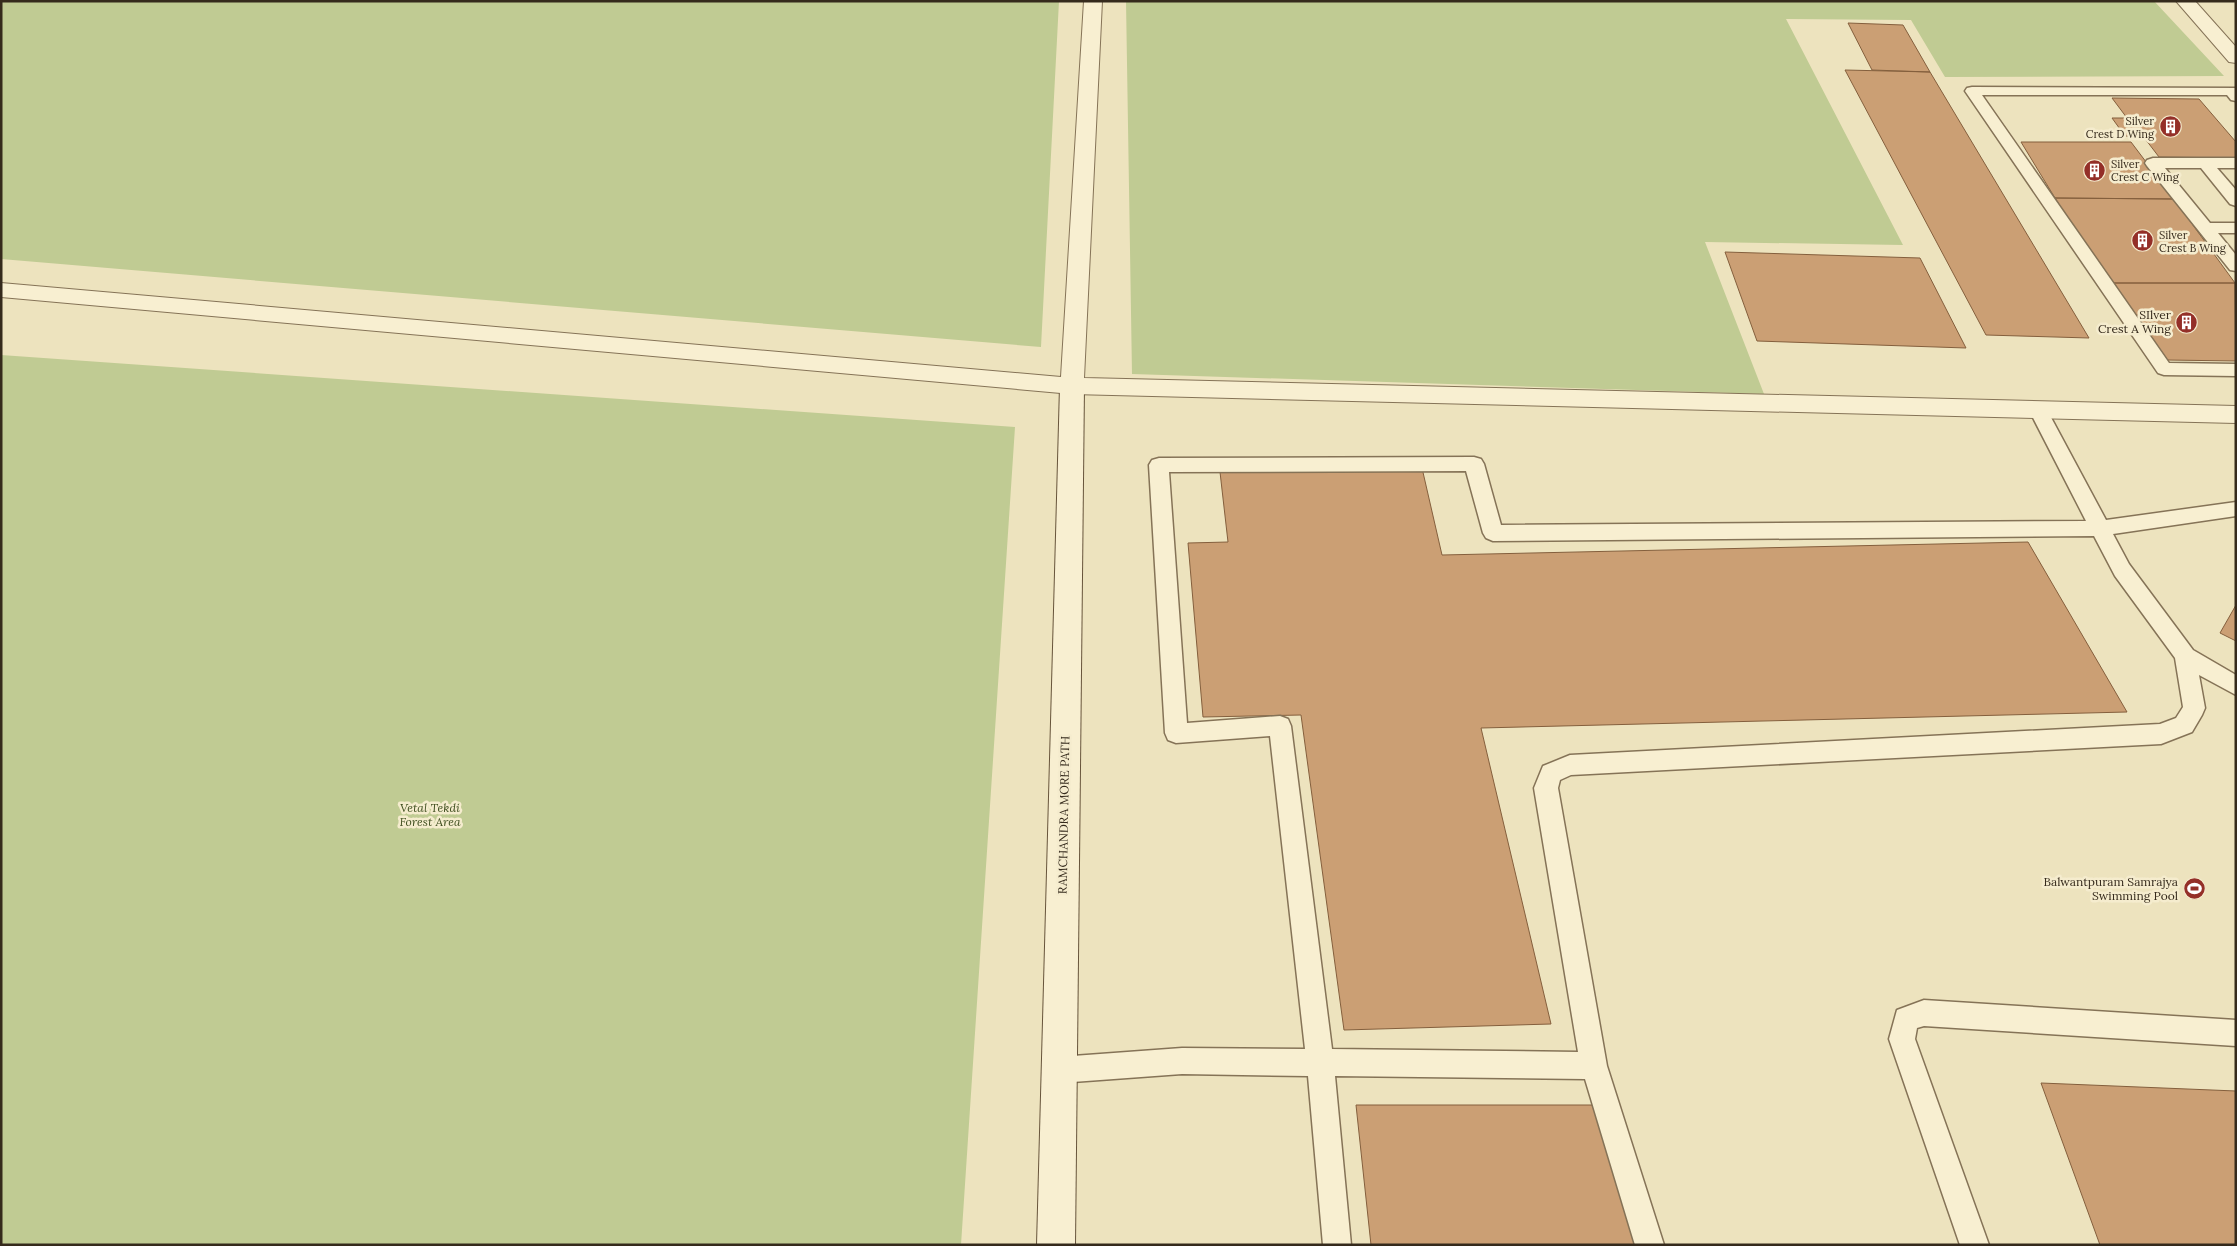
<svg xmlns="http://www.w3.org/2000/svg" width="2237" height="1246" viewBox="0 0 2237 1246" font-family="Lora,serif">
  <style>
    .green { fill: #c0cb93 }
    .building { fill: #cb9f74; stroke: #845f3d }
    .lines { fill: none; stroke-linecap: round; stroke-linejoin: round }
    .lane-casing { stroke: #857357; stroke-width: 3 }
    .street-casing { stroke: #857357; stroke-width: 2 }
    .secondary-casing { stroke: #67543b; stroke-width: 2 }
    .lane { fill: #f8efd1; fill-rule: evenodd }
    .street { fill: #f8efd1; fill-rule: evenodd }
    .secondary { fill: #f8efd1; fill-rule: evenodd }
    .labels { text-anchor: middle; stroke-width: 5; stroke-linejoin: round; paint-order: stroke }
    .far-poi-label { font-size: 11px; fill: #352a1c; stroke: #f5ecce; text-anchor: start }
    .poi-label { font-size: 12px; fill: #352a1c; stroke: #f5ecce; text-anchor: end }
    .park-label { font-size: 12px; font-style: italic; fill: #425122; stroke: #f5ecce }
    .street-label { font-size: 12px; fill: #352a1c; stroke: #f5ecce }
  </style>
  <rect width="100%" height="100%" fill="#ede3be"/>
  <path class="green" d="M3,1H1059L1041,347L1,259V4Z
    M1126,1H2154L2224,76L1945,77L1911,20L1786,19L1903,245L1705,242L1764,394L1132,374Z
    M1,355L1015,427L961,1245H1Z"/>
  <path class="building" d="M1848,23L1903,25L1930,72L1872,70Z
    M1845,70L1930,72L2089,338L1986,335Z
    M2112,98L2199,99L2236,142V158L2159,157L2143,136H2125L2112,118H2127Z
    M2021,142H2131L2174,199L2055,198Z
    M2055,198L2174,199L2235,283H2109Z
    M1725,252L1920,258L1966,348L1757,341Z
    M2109,283H2235L2236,361L2167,360Z
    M1422,468L1442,555L2028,542L2127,712L1481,728L1551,1024L1344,1030L1301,715L1203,717L1188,543L1228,542L1220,472Z
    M2236,605V641L2220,633Z
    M2041,1083L2236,1091V1245H2100Z
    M1356,1105H1605L1635,1245H1371Z"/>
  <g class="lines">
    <defs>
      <path id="lane" d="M1972,87L2236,88V101L2231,100L2227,95H1982L2169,363L2236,364V376L2164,375L2158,373L1965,91L1967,88Z
        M2153,158H2236V168H2217L2236,190V206L2230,204L2201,168H2165L2210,223H2236V233H2218L2236,255V271L2230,270L2147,166L2145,163L2147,160Z
        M2038,403L2045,405L2047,410L2106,520L2236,502V516L2113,534L2129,564L2193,650L2236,675V695L2199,675L2205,708L2202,715L2192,732L2161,744L1571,775L1560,780L1558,788L1607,1066L1664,1245H1635L1585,1079L1335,1076L1351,1245H1323L1308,1076L1182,1074L1059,1083L1050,1079L1046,1070L1050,1061L1059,1057L1182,1048L1305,1049L1270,736L1176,743L1168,740L1165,733L1149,465L1152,460L1159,458L1474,457L1481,459L1484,464L1501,525L2086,521L2029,410L2031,405ZM1466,471L1483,533L1486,538L1493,541L2094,536L2115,576L2175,658L2183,707L2176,718L2160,724L1570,755L1543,766L1534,788L1578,1052L1332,1049L1291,726L1288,719L1280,716L1187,723L1169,472Z
        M1924,1000L2236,1020V1046L1924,1026L1917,1028L1915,1039L1989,1245H1960L1889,1039L1897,1010Z"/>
      <path id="street" d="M1084,1H1102L1084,378L2236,406V423L1072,394L1,297V283L1061,377Z
        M2176,1H2195L2236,47V63L2229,62Z"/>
      <path id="secondary" d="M1072,378L1080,380L1084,386L1075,1245H1037L1060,386L1064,380Z"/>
    </defs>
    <use href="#lane" class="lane-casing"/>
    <use href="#street" class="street-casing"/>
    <use href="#secondary" class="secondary-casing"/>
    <use href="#lane" class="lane"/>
    <use href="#street" class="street"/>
    <use href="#secondary" class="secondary"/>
  </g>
  <defs>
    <symbol id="building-disc" viewBox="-11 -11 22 22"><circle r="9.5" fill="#942f28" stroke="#f5ecce"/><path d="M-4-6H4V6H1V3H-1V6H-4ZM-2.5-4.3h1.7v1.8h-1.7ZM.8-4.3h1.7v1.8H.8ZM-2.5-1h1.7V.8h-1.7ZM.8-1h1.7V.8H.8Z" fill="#fff"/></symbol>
    <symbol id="stadium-disc" viewBox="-11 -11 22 22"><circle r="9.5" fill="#942f28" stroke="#f5ecce"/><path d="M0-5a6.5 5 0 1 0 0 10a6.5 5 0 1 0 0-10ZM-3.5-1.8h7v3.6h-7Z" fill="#fff"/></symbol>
  </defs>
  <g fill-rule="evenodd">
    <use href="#building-disc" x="2158" y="114" width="25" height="25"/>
    <use href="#building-disc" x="2082" y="158" width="25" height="25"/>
    <use href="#building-disc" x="2130" y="228" width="25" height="25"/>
    <use href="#building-disc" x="2174" y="310" width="25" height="25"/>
    <use href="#stadium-disc" x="2182" y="876" width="25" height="25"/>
  </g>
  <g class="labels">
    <g class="far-poi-label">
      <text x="2154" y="125" text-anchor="end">Silver<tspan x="2154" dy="13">Crest D Wing</tspan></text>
      <text x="2111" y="168">Silver<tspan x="2111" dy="13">Crest C Wing</tspan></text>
      <text x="2159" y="239">Silver<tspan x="2159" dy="13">Crest B Wing</tspan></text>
    </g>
    <g class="poi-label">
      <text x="2171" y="319">SIlver<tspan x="2171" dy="14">Crest A Wing</tspan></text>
      <text x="2178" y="886">Balwantpuram Samrajya<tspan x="2178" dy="14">Swimming Pool</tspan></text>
    </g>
    <g class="park-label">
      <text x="430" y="812">Vetal Tekdi<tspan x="430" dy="14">Forest Area</tspan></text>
    </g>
    <g class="street-label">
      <text transform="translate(1064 815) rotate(-89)" y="4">RAMCHANDRA MORE PATH</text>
    </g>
  </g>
  <rect width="2237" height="1246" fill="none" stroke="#352a1c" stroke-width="5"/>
</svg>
